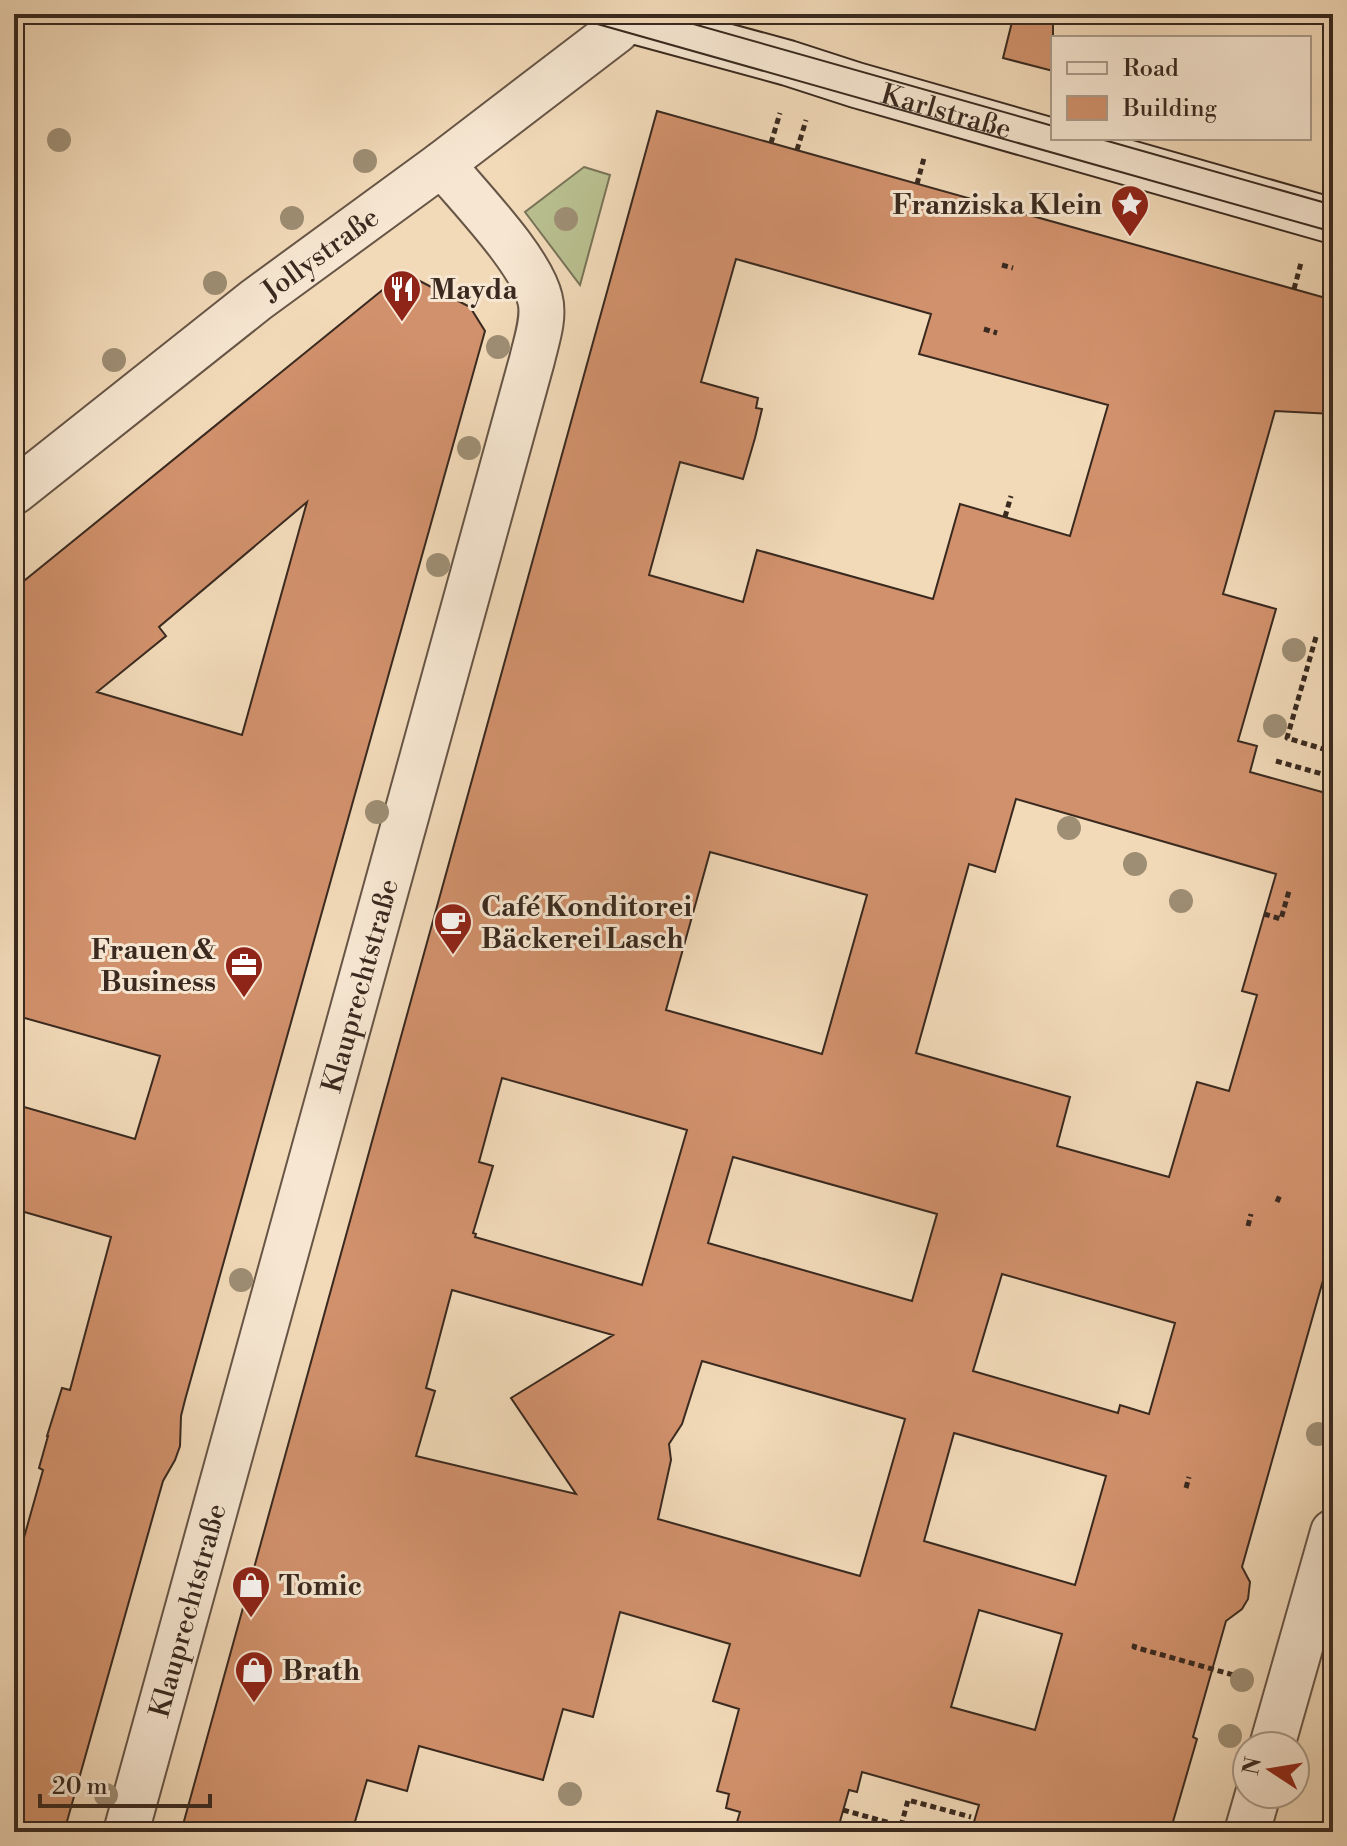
<svg xmlns="http://www.w3.org/2000/svg" width="1347" height="1846" viewBox="0 0 1347 1846" font-family="'Libre Bodoni',serif">
  <style>
    .green { fill: #b9c090; stroke: #797458; stroke-width: 2 }
    .building { fill: #d1916c; stroke: #39291f; stroke-width: 2; fill-rule: evenodd }
    .lines { fill: none; stroke-linecap: round; stroke-linejoin: round }
    .minor-casing { stroke: #675546; stroke-width: 48 }
    .secondary-casing { stroke: #39291f; stroke-width: 48 }
    .path { stroke: #39291f; stroke-width: 5; stroke-dasharray: 6 4; stroke-linecap: butt }
    .minor { stroke: #f7e7d2; stroke-width: 44 }
    .secondary { stroke: #f7e7d2; stroke-width: 44 }
    .tram { stroke: #39291f; stroke-width: 2 }
    .tree { fill: #9e8e74 }
    .labels { text-anchor: middle; stroke-width: 6; stroke-linejoin: round; paint-order: stroke }
    .street-label { font-size: 28px; fill: #39291f; stroke: #f7e7d2 }
    .poi-label { font-size: 28px; font-weight: bold; fill: #39291f; stroke: #f7e7d2; text-anchor: start }
  </style>
  <rect width="100%" height="100%" fill="#f2dab9"/>
  <filter id="stains"><feTurbulence type="fractalNoise" baseFrequency=".0025" numOctaves="4"/><feColorMatrix values="0 0 0 0 .2 0 0 0 0 .09 0 0 0 0 .02 0 0 0 .5 -.17"/></filter>
  <radialGradient id="worn" r=".72"><stop offset=".6" stop-color="#630" stop-opacity="0"/><stop offset="1" stop-color="#630" stop-opacity=".3"/></radialGradient>
  <path class="green" d="M584,167L610,175L580,285L525,212Z"/>
  <path class="building" d="M1014,14H1053V71L1003,58Z
    M657,111L1333,300V414L1275,411L1223,594L1276,609L1238,741L1257,746L1250,772L1333,795V1245L1242,1567L1250,1582L1248,1599L1242,1609L1226,1621L1193,1737L1197,1739L1170,1832H971L979,1805L862,1772L857,1792L849,1790L837,1832H734L740,1812L726,1808L729,1794L717,1791L739,1709L713,1701L730,1644L620,1612L593,1717L563,1709L543,1780L419,1746L407,1791L367,1780L352,1832H181ZM736,259L931,314L919,354L1108,405L1070,536L960,504L933,599L757,550L743,602L649,575L680,462L743,479L755,438L762,409L756,408L758,398L701,382ZM1016,799L1276,874L1242,991L1257,995L1229,1091L1197,1082L1169,1177L1057,1146L1070,1097L916,1053L969,864L995,872ZM710,852L867,895L822,1054L666,1010ZM502,1078L687,1130L642,1285L475,1237L476,1234L473,1233L493,1166L479,1162ZM733,1157L937,1214L912,1301L708,1243ZM1002,1274L1175,1323L1149,1414L1120,1405L1118,1413L973,1371ZM452,1290L613,1335L511,1398L576,1494L416,1456L435,1391L426,1388ZM702,1361L905,1419L860,1576L658,1519L671,1460L669,1444L682,1424ZM954,1433L1106,1476L1075,1585L924,1541ZM979,1610L1062,1634L1035,1730L951,1707Z
    M414,278L470,307L485,331L185,1400L181,1416L180,1446L175,1460L163,1481L157,1502L64,1832H14V1573L43,1470L39,1468L48,1436H47L62,1388L70,1390L111,1237L14,1209V1104L135,1139L160,1056L14,1015V589L396,279ZM307,502L242,735L97,692L166,636L159,627Z"/>
  <g class="lines">
    <defs>
      <g id="minor">
        <path id="s1" d="M14,492L256,300L442,164L616,31L627,20"/>
        <path d="M1272,1746L1333,1532"/>
        <path id="s2" d="M126,1832L532,360C536,342 545,318 540,299C531,260 469,197 442,164"/>
        <path d="M1247,1832L1258,1794"/>
      </g>
      <g id="secondary">
        <path id="s3" d="M608,14L788,63L856,85L1333,221"/>
      </g>
    </defs>
    <use href="#minor" class="minor-casing"/>
    <use href="#secondary" class="secondary-casing"/>
    <path class="path" d="M771,143L780,113
      M797,150L806,120
      M917,184L924,158
      M1002,265L1013,268
      M1294,289L1301,263
      M1327,298L1333,274
      M984,329L997,333
      M1005,517L1011,496
      M1330,588L1333,589
      M1316,637L1287,738L1333,752
      M1276,761L1333,777
      M1264,914L1281,919L1289,891
      M1277,1202L1280,1195
      M1248,1226L1251,1214
      M1186,1488L1189,1477
      M1135,1644L1134,1647L1237,1676
      M843,1810L901,1826L899,1832
      M1168,1824L1197,1832
      M901,1826L908,1800L971,1817"/>
    <use href="#minor" class="minor"/>
    <use href="#secondary" class="secondary"/>
    <path class="tram" d="M562,14L1333,232
      M658,14L1053,126
      M1097,138L1333,205"/>
  </g>
  <g class="tree">
    <circle cx="59" cy="140" r="12"/>
    <circle cx="365" cy="161" r="12"/>
    <circle cx="292" cy="218" r="12"/>
    <circle cx="566" cy="219" r="12"/>
    <circle cx="215" cy="283" r="12"/>
    <circle cx="498" cy="347" r="12"/>
    <circle cx="114" cy="360" r="12"/>
    <circle cx="469" cy="448" r="12"/>
    <circle cx="438" cy="565" r="12"/>
    <circle cx="1294" cy="650" r="12"/>
    <circle cx="1275" cy="726" r="12"/>
    <circle cx="377" cy="812" r="12"/>
    <circle cx="1069" cy="828" r="12"/>
    <circle cx="1135" cy="864" r="12"/>
    <circle cx="1181" cy="901" r="12"/>
    <circle cx="241" cy="1280" r="12"/>
    <circle cx="1318" cy="1434" r="12"/>
    <circle cx="1242" cy="1680" r="12"/>
    <circle cx="1230" cy="1736" r="12"/>
    <circle cx="570" cy="1794" r="12"/>
    <circle cx="106" cy="1795" r="12"/>
  </g>
  <defs>
    <symbol id="sight-pin" viewBox="-11 -11 22 30"><path d="M0 17L-7.5 6A9.5 9.5 0 1 1 7.5 6Z" fill="#8f2418" stroke="#f7e7d2"/><path d="M0-6L1.8-2.2L6-1.7L2.9 1.2L3.7 5.4L0 3.3L-3.7 5.4L-2.9 1.2L-6-1.7L-1.8-2.2Z" fill="#fff"/></symbol>
    <symbol id="restaurant-pin" viewBox="-11 -11 22 30"><path d="M0 17L-7.5 6A9.5 9.5 0 1 1 7.5 6Z" fill="#8f2418" stroke="#f7e7d2"/><path d="M-5-6h1v4h1v-4h1v4h1v-4h1v5L-1.5 .5V6h-2V.5L-5-1ZM5-6V6H3V1.5H1.5Q1.5-4 5-6Z" fill="#fff"/></symbol>
    <symbol id="cafe-pin" viewBox="-11 -11 22 30"><path d="M0 17L-7.5 6A9.5 9.5 0 1 1 7.5 6Z" fill="#8f2418" stroke="#f7e7d2"/><path d="M-5.5-4.5H6V0H3Q3 3.5 0 3.5H-2.5Q-5.5 3.5-5.5 0ZM3-3.2v2h1.7v-2ZM-6 4.5H4V6H-6Z" fill="#fff"/></symbol>
    <symbol id="office-pin" viewBox="-11 -11 22 30"><path d="M0 17L-7.5 6A9.5 9.5 0 1 1 7.5 6Z" fill="#8f2418" stroke="#f7e7d2"/><path d="M-6-3h4V-5.5h4V-3h4V5H-6ZM-1-4.5V-3h2v-1.5ZM-6 0V1H6V0Z" fill="#fff"/></symbol>
    <symbol id="shop-pin" viewBox="-11 -11 22 30"><path d="M0 17L-7.5 6A9.5 9.5 0 1 1 7.5 6Z" fill="#8f2418" stroke="#f7e7d2"/><path d="M-5-2.5h2.3a2.7 3.5 0 0 1 5.4 0H5L5.5 6h-11ZM-1.5-2.5h3a1.5 2.3 0 0 0-3 0Z" fill="#fff"/></symbol>
  </defs>
  <g fill-rule="evenodd">
    <use href="#sight-pin" x="1108" y="182" width="44" height="60"/>
    <use href="#restaurant-pin" x="380" y="267" width="44" height="60"/>
    <use href="#cafe-pin" x="431" y="900" width="44" height="60"/>
    <use href="#office-pin" x="222" y="943" width="44" height="60"/>
    <use href="#shop-pin" x="229" y="1563" width="44" height="60"/>
    <use href="#shop-pin" x="232" y="1648" width="44" height="60"/>
  </g>
  <g class="labels">
    <g class="street-label">
      <text dy="10" stroke="none"><textPath href="#s3" startOffset="352">Karlstraße</textPath></text>
      <text dy="10" stroke="none"><textPath href="#s1" startOffset="388">Jollystraße</textPath></text>
      <text dy="10" stroke="none"><textPath href="#s2" startOffset="878">Klauprechtstraße</textPath></text>
      <text dy="10" stroke="none"><textPath href="#s2" startOffset="230">Klauprechtstraße</textPath></text>
    </g>
    <g class="poi-label">
      <text x="1102" y="214" text-anchor="end">Franziska Klein</text>
      <text x="430" y="299">Mayda</text>
      <text x="481" y="916">Café Konditorei<tspan x="481" dy="32">Bäckerei Lasch</tspan></text>
      <text x="216" y="959" text-anchor="end">Frauen &amp;<tspan x="216" dy="32">Business</tspan></text>
      <text x="279" y="1595">Tomic</text>
      <text x="282" y="1680">Brath</text>
    </g>
  </g>
  <rect width="1347" height="1846" fill="none" stroke="#f2dab9" stroke-width="48"/>
  <rect x="16" y="16" width="1315" height="1814" fill="none" stroke="#39291f" stroke-width="4"/>
  <rect x="24" y="24" width="1299" height="1798" fill="none" stroke="#39291f" stroke-width="2"/>
  <rect x="1051" y="36" width="260" height="104" fill="#f7e7d2" stroke="#ab9b8a" stroke-width="2"/>
  <rect x="1067" y="62" width="40" height="12" fill="#f7e7d2" stroke="#ab9b8a" stroke-width="2"/>
  <text x="1123" y="76" font-size="24" fill="#39291f">Road</text>
  <rect x="1067" y="96" width="40" height="24" fill="#d1916c" stroke="#ab9b8a" stroke-width="2"/>
  <text x="1123" y="116" font-size="24" fill="#39291f">Building</text>
  <g transform="translate(1271 1770) rotate(282)"><circle r="38" fill="#f7e7d2" stroke="#ab9b8a" stroke-width="2"/>
  <path d="M0-6L14 30L0 20L-14 30Z" fill="#8f2418"/>
  <text y="-12" font-size="22" font-weight="bold" text-anchor="middle" fill="#39291f">N</text>
  </g>
  <path d="M40 1794v12h170v-12" fill="none" stroke="#39291f" stroke-width="4"/>
  <text x="52" y="1794" font-size="24" fill="#39291f" stroke="#f7e7d2" stroke-width="6" paint-order="stroke">20 m</text>
  <rect width="100%" height="100%" filter="url(#stains)"/>
  <rect width="100%" height="100%" fill="url(#worn)"/>
</svg>
